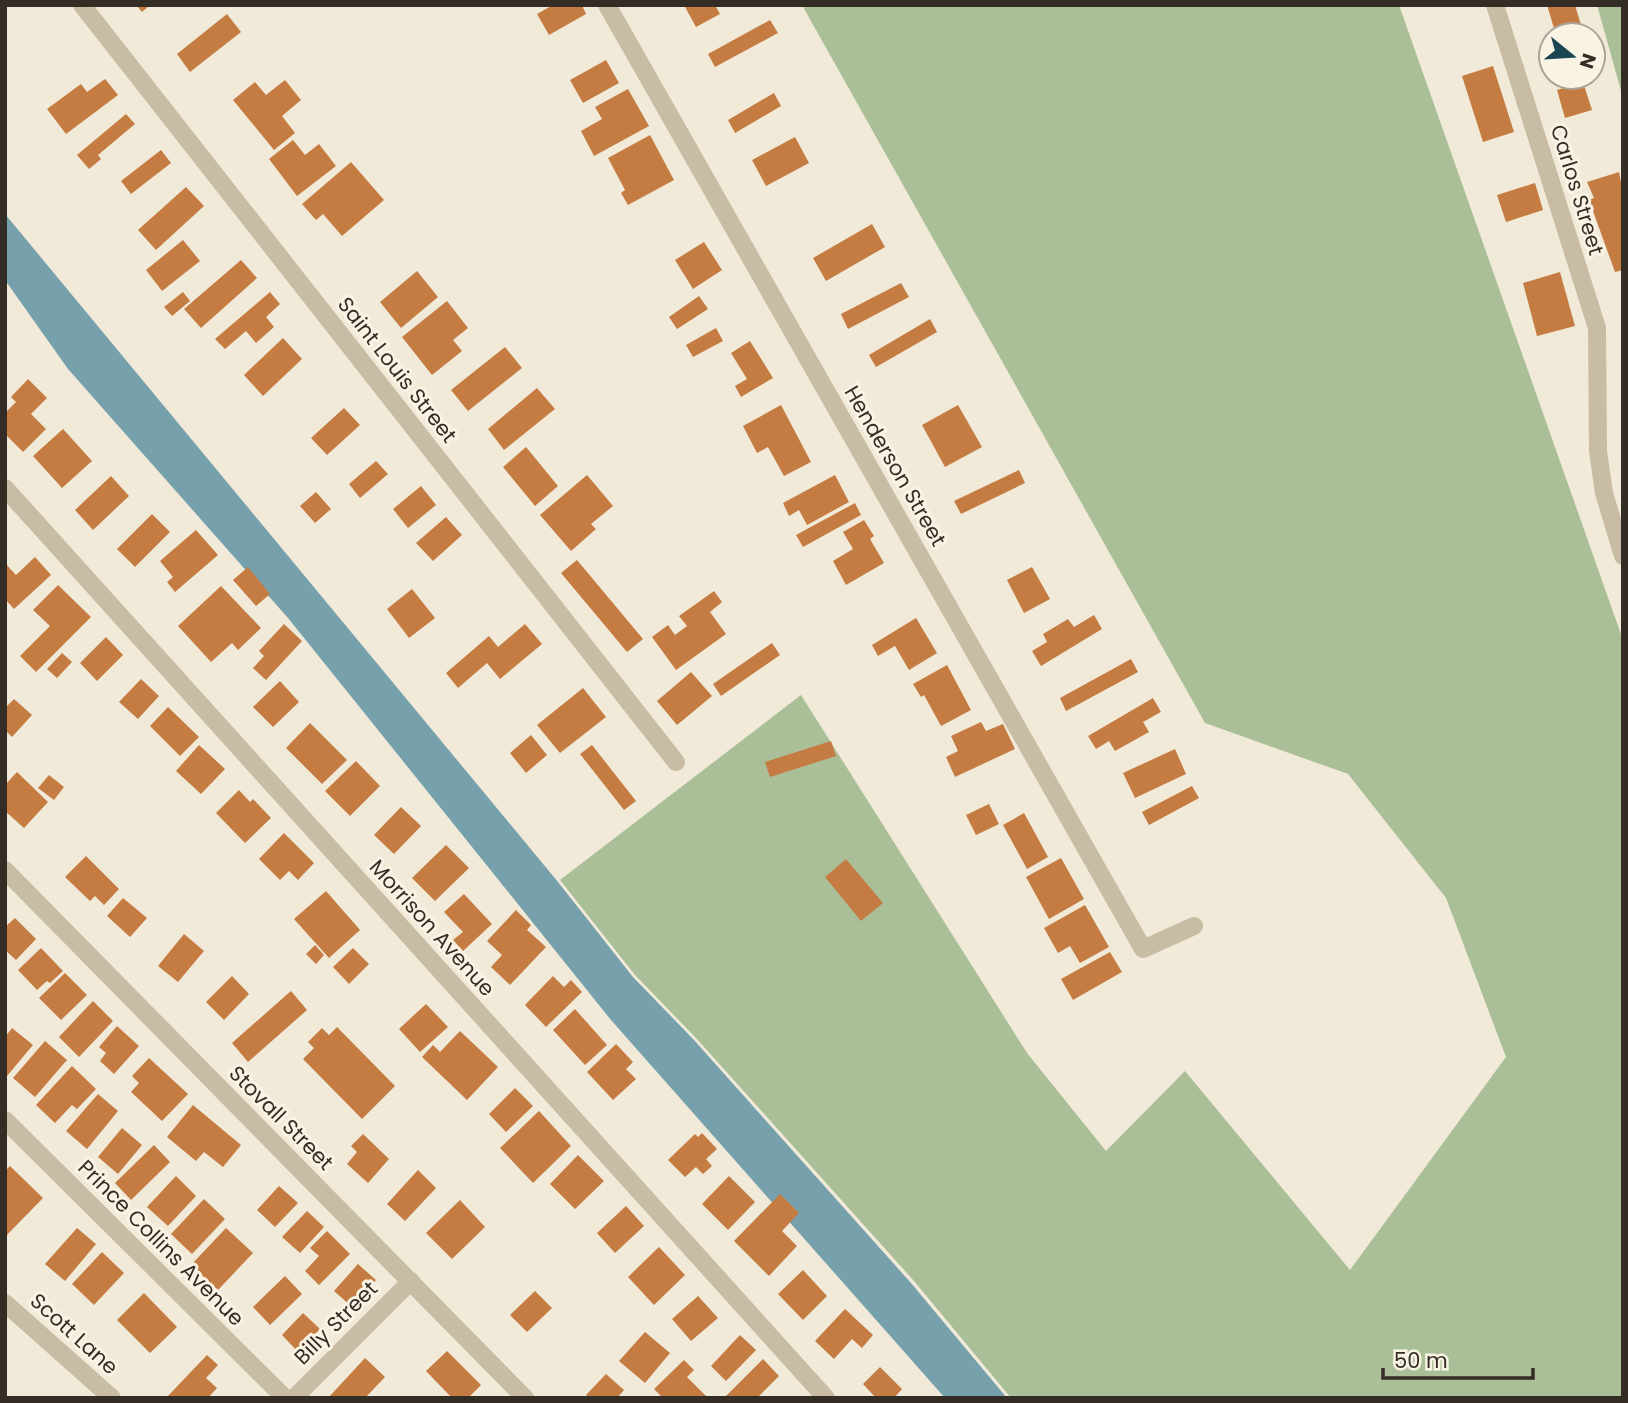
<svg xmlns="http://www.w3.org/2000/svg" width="1628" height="1403" viewBox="0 0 1628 1403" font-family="Poppins,sans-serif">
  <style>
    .green { fill: #aabf98 }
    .water { fill: #77a0ad }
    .building { fill: #c57c42 }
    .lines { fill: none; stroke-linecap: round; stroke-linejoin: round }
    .minor { stroke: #c8bca4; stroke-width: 18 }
    .labels { text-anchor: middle; stroke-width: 6; stroke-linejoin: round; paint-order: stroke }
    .street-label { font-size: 21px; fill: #342d26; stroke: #f9f3e4 }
  </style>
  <rect width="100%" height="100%" fill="#f1ead8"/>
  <path class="green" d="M802,5H1399L1623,640V1398H1011L914,1281L696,1038L635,975L560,880L801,695L1027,1053L1106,1151L1185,1071L1350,1270L1506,1057L1446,898L1348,774L1205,723Z
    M1597,5H1623V98Z"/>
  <path class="water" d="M5,214L558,882L633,977L694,1040L911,1283L1007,1398H945L611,1020L288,618L68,369L5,280Z"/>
  <path class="building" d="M136,5H150L142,12Z
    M553,5H582L586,14L549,35L537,14Z
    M684,5H715L720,14L696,27Z
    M1547,5H1575L1584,35H1556Z
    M227,14L241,32L190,72L177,54Z
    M770,20L778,33L715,67L708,54Z
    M1551,39V63L1548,64L1542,42Z
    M606,60L619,83L583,103L570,80Z
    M1493,66L1514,132L1483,142L1462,76Z
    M105,79L118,95L66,134L47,109L81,84L87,92Z
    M285,80L301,100L282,116L295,133L274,150L233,100L255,82L266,95Z
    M1583,82L1592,110L1565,118L1557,90Z
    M628,89L649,126L594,156L581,131L602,119L595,107Z
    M774,93L781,106L735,133L728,120Z
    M126,114L135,124L98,155L101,159L89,169L77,155Z
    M650,135L674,180L628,205L621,193L625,190L608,158Z
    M795,137L809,163L766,186L752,160Z
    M293,140L305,155L319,144L336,166L297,196L269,159Z
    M161,150L171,163L131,194L121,181Z
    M351,162L384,200L342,236L323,214L316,220L302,204Z
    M1619,172L1623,192V270L1615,272L1589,200L1594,198L1587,182Z
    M1535,183L1543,210L1506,222L1497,195Z
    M186,187L204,206L156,250L138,230Z
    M872,224L885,247L826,281L813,258Z
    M183,240L200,261L162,291L146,270Z
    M704,242L722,270L693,289L675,260Z
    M241,260L257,278L201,328L184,309Z
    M417,271L438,297L401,328L380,302Z
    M1560,272L1575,326L1537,336L1523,283Z
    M901,283L909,297L848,329L841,314Z
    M183,292L190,301L172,316L164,307Z
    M270,292L280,304L266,317L274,327L256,343L246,331L225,349L215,339Z
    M699,296L708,309L677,329L669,317Z
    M447,301L468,328L453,340L462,351L432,375L402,337Z
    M930,319L937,332L876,367L869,355Z
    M716,328L723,341L693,357L686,345Z
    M283,338L302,359L263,396L244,375Z
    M750,341L773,378L741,397L735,386L747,379L731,353Z
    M505,347L522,368L468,411L451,390Z
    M28,379L47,398L31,414L46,429L23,452L5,434V413L16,402L11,397Z
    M537,388L555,409L504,450L488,429Z
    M781,405L811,462L784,476L768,447L757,453L743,426Z
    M958,405L982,447L945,467L922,425Z
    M344,408L360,425L327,455L311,438Z
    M63,429L92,461L62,488L33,456Z
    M526,447L558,486L535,506L503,467Z
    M376,461L388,474L360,498L349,484Z
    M1019,470L1025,483L961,514L954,501Z
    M587,475L613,506L591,524L596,529L571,551L540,515Z
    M835,475L849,502L807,525L799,510L789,516L783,503Z
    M111,476L129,496L93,530L75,510Z
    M421,486L436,505L408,528L393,509Z
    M316,492L331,509L315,523L300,506Z
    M855,503L861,515L803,547L796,535Z
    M152,514L170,532L135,567L117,549Z
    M446,517L462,535L433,561L416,543Z
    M864,520L874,536L870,539L884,563L846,585L833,561L853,549L843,532Z
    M196,530L218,555L175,592L167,582L173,577L160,561Z
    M35,557L51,575L14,609L5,599V563L16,575Z
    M577,560L643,639L627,652L561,573Z
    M248,567L270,594L256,606L233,580Z
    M1032,567L1050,599L1024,613L1007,580Z
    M58,585L91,617L36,672L20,656L50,626L33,610Z
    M221,586L261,628L238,650L232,643L211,662L178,626Z
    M412,589L435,618L409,638L387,609Z
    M714,591L722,602L710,612L726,634L676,670L652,637L668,625L675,635L687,626L679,616Z
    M1094,615L1102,629L1041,666L1032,651L1047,642L1043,634L1068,619L1074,627Z
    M916,618L937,653L909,670L895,646L878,656L872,645Z
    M284,624L302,641L266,680L253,668L264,656L259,651Z
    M525,624L542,644L500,679L487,663L458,688L446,673L489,636L498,647Z
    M106,637L123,655L97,681L80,663Z
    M772,643L780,655L721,696L713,684Z
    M62,653L72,662L57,678L47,669Z
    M1131,659L1138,672L1066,711L1060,698Z
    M947,665L971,710L941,726L924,695L921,697L913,684Z
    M691,672L712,696L677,725L657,701Z
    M141,679L159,696L138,719L119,702Z
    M280,681L299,702L273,727L253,707Z
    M583,688L606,717L560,753L537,725Z
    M1153,698L1161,712L1143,722L1149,732L1115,751L1109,741L1096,749L1088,736Z
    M14,699L32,715L12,737L5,730V708Z
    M168,707L199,737L180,756L150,726Z
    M981,722L986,731L1003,724L1015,749L955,777L946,757L958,751L951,736Z
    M310,723L347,760L322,784L286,748Z
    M531,735L547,755L526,773L510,753Z
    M831,741L836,756L770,777L765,762Z
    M199,745L225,769L201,794L176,771Z
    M592,745L636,801L624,810L580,754Z
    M1175,749L1186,774L1135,798L1123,773Z
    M356,761L380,786L350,816L325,791Z
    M17,772L48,802L24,828L5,811V785Z
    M49,775L64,787L54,800L38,788Z
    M1192,786L1199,798L1149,825L1142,812Z
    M239,790L250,802L253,799L271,818L245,843L216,813Z
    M989,804L999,824L976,835L966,815Z
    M401,807L421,826L394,854L374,835Z
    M1024,813L1048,857L1027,869L1003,825Z
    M284,833L314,863L298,880L289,871L280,880L259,859Z
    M446,845L469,868L435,901L412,878Z
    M86,856L119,889L104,905L95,896L90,901L65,877Z
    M1061,858L1084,899L1049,919L1026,877Z
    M846,859L883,903L861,921L825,877Z
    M326,891L360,930L329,958L294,919Z
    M464,894L492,924L463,951L453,940L463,932L444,912Z
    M123,898L147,918L130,937L107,916Z
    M1085,905L1109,947L1080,963L1070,946L1058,953L1044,928Z
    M516,910L531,925L527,930L546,947L510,985L491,967L502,955L487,941Z
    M15,918L36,939L16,960L5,950V927Z
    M184,934L204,951L178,982L158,966Z
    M315,945L324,955L316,964L306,954Z
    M41,948L63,971L50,983L47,981L37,990L18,970Z
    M353,948L369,964L349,984L333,967Z
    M1110,952L1122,972L1073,1000L1061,979Z
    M65,973L87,995L61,1020L39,998Z
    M232,976L249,994L224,1020L206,1002Z
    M553,976L564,987L571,980L582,992L546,1027L525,1005Z
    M291,991L307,1010L248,1062L232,1043Z
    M93,1001L113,1021L79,1057L59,1037Z
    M426,1004L448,1027L420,1052L399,1029Z
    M575,1009L607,1045L585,1065L553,1030Z
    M117,1026L139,1046L114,1074L100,1061L106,1053L99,1047Z
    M337,1027L395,1086L362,1119L303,1059L314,1048L308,1042L322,1028L329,1035Z
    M12,1028L33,1045L7,1076L5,1037Z
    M460,1031L498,1067L467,1100L422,1057L433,1045L440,1052Z
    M45,1041L67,1060L35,1097L13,1078Z
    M616,1044L633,1062L626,1069L636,1079L613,1100L587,1072Z
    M149,1058L188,1094L162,1121L131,1092L139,1083L132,1076Z
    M72,1066L96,1089L77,1109L72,1105L55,1123L36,1105Z
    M515,1088L533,1106L506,1132L489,1114Z
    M98,1094L118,1111L87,1149L66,1131Z
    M193,1105L241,1145L223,1167L204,1152L196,1161L167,1137Z
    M539,1111L571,1146L533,1183L500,1148Z
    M122,1128L142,1145L118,1174L98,1157Z
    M702,1133L717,1149L706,1159L712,1166L703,1174L696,1167L685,1177L668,1160L695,1134L698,1137Z
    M363,1134L389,1159L368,1183L347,1164L357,1152L351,1146Z
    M154,1145L170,1162L131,1200L115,1183Z
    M578,1155L604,1181L575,1209L550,1184Z
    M10,1166L43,1198L5,1237V1171Z
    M418,1170L436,1188L405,1221L387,1204Z
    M176,1176L196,1196L168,1226L147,1207Z
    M729,1176L755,1202L728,1230L702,1204Z
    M279,1186L298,1203L275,1227L257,1210Z
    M780,1194L799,1213L782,1231L797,1246L769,1276L734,1241Z
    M204,1199L225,1219L192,1254L171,1234Z
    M460,1200L485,1227L452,1259L426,1233Z
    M626,1206L644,1226L615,1253L597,1233Z
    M307,1211L324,1227L300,1253L282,1237Z
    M77,1228L96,1244L65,1281L45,1264Z
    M226,1228L253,1253L218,1290L191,1265Z
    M327,1231L350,1254L319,1285L305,1271L319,1256L310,1248Z
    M659,1247L685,1275L654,1305L628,1277Z
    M102,1252L124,1273L94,1305L72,1284Z
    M358,1264L376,1280L352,1307L334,1291Z
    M803,1270L827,1296L803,1320L778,1294Z
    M285,1276L302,1294L270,1325L253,1307Z
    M535,1291L552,1308L527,1332L510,1315Z
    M144,1293L177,1327L150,1353L117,1320Z
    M698,1296L718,1318L691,1341L672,1319Z
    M845,1309L873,1335L862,1348L852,1339L834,1359L815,1341Z
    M303,1313L320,1329L298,1352L282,1335Z
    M645,1332L670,1353L645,1383L619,1361Z
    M740,1335L756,1350L726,1381L711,1366Z
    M447,1351L481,1385L468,1398H452L426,1371Z
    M207,1355L218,1365L206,1378L217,1388L208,1398H166Z
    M365,1358L385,1377L365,1398H328Z
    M763,1359L779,1376L757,1398H728L726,1396Z
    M684,1360L694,1370L687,1377L708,1398H663L654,1389Z
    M880,1367L902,1389L894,1398H876L863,1384Z
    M606,1374L624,1390L617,1398H589L586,1395Z"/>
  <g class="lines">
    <path class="minor" d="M82,5L676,762
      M607,5L1143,949L1194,926
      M1495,5L1597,328L1598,451L1604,493L1623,556
      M5,488L826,1398
      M5,870L525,1398
      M5,1120L285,1398
      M5,1303L112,1398
      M294,1398L411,1281"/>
  </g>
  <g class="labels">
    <g class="street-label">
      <text transform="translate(1577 190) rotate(73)" y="7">Carlos Street</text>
      <text transform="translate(397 370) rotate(52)" y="7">Saint Louis Street</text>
      <text transform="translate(895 466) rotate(60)" y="7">Henderson Street</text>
      <text transform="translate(432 928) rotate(48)" y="7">Morrison Avenue</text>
      <text transform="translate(281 1118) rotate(45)" y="7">Stovall Street</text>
      <text transform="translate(161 1243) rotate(45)" y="7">Prince Collins Avenue</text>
      <text transform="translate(336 1323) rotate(-45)" y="7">Billy Street</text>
      <text transform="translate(74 1334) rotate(42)" y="7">Scott Lane</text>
    </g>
  </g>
  <rect width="1628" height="1403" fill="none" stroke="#342d26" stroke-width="14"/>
  <g transform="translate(1572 56) rotate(108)"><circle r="33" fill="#f9f3e4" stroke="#aaa498" stroke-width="2"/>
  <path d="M0-5L12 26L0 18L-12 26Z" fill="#1c4554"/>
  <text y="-10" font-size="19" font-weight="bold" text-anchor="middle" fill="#342d26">N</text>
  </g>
  <path d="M1383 1368v10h150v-10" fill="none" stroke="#342d26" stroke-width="3.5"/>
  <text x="1394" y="1368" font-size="21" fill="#342d26" stroke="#f9f3e4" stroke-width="5" paint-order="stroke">50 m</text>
</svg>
